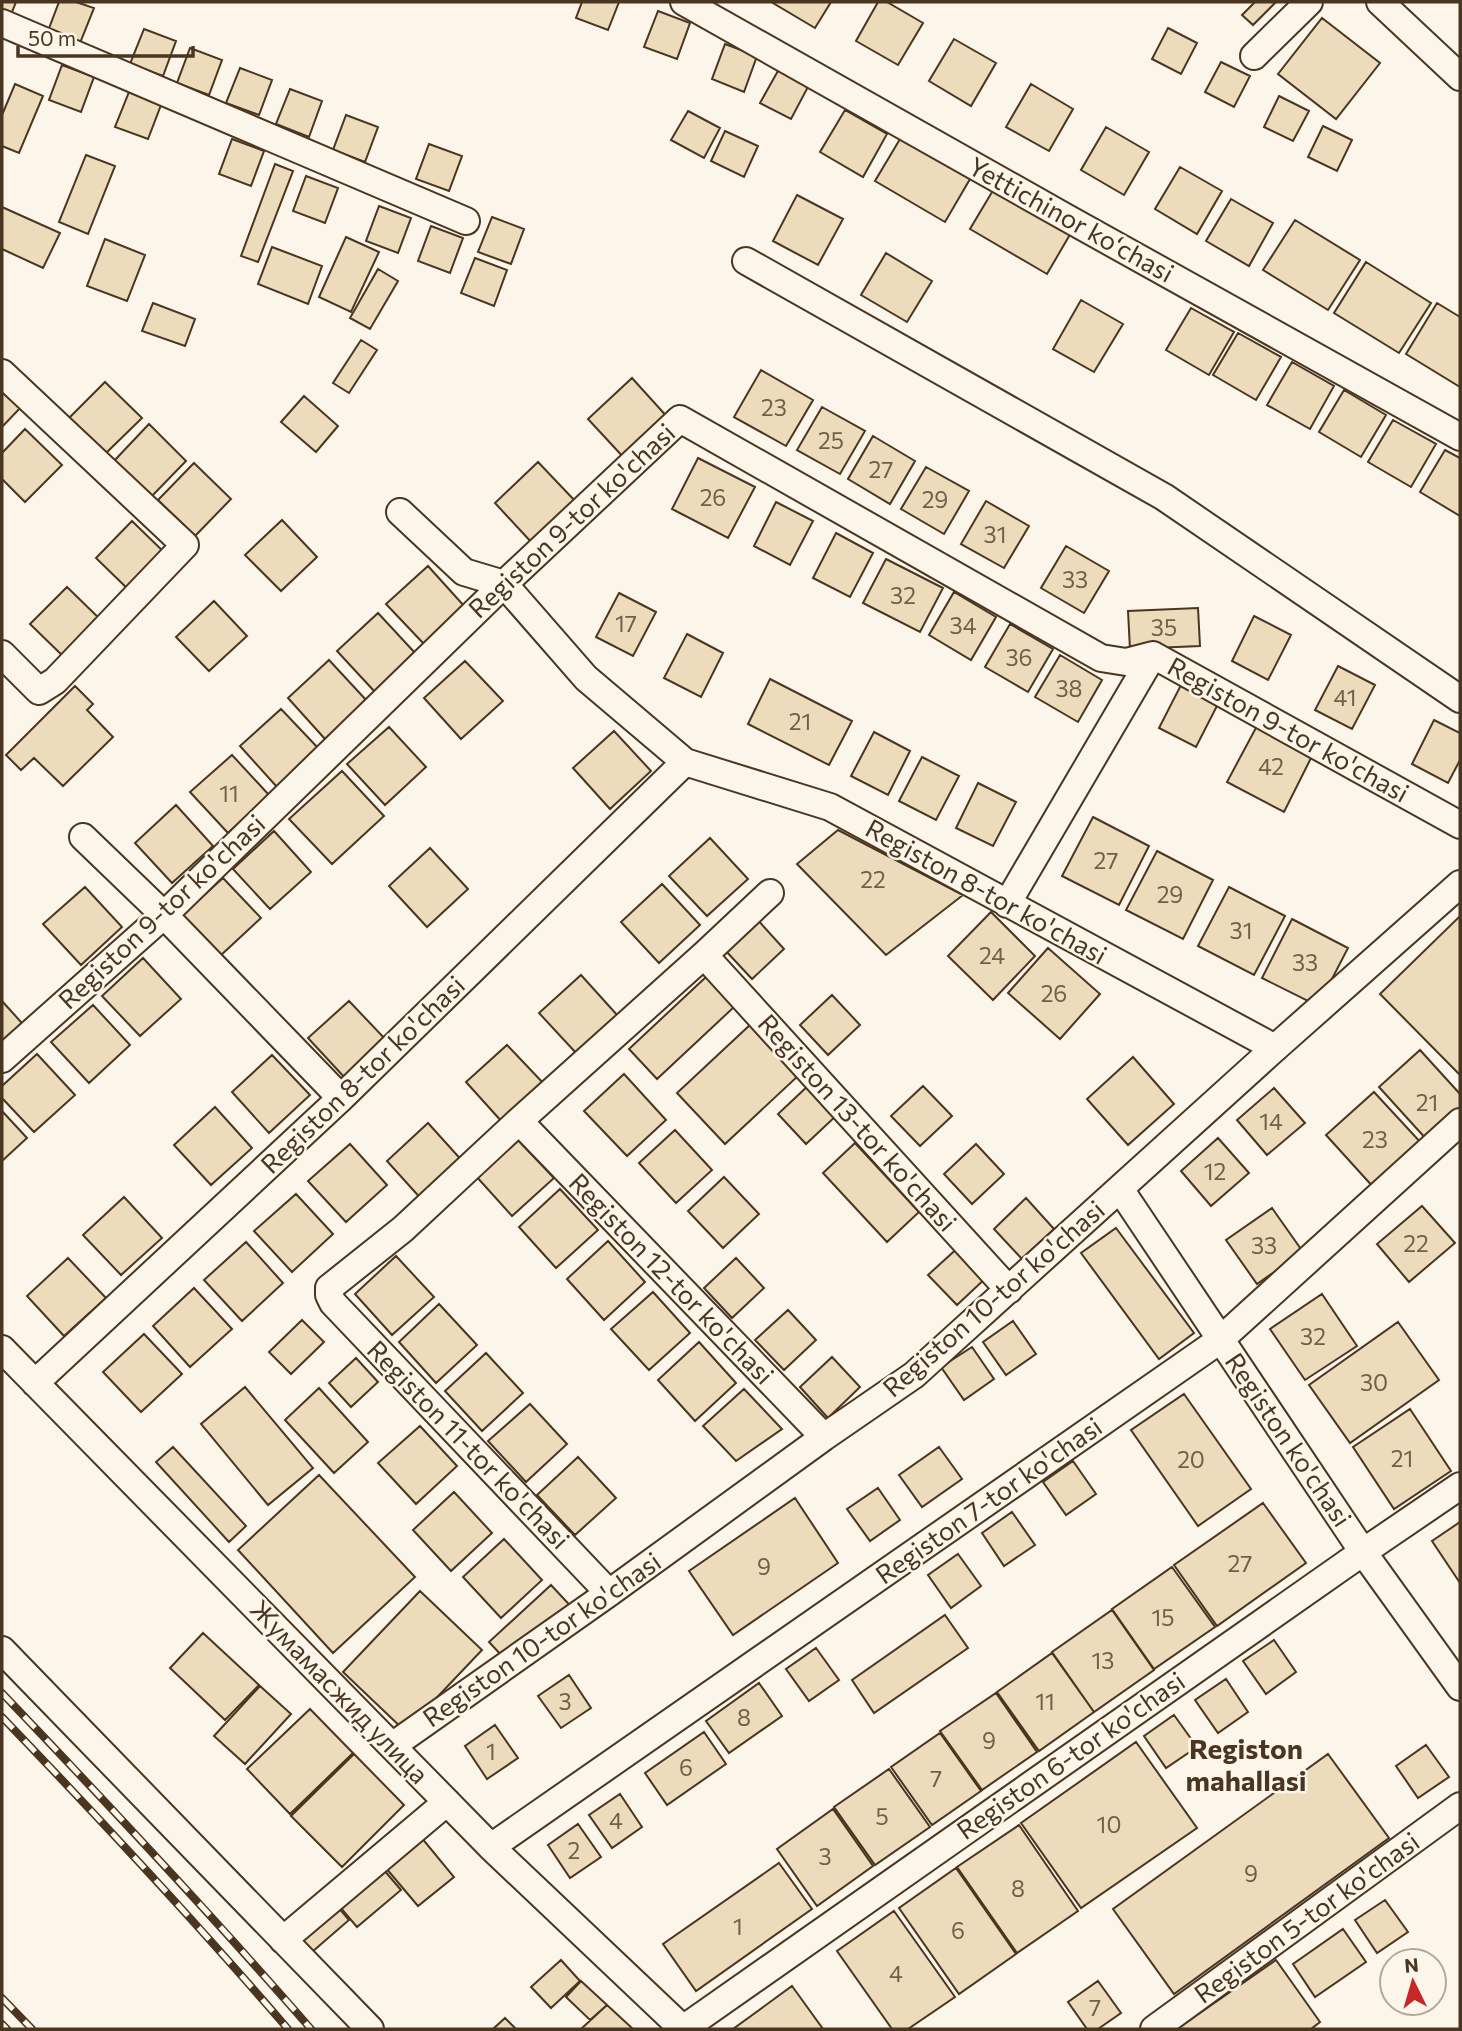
<svg xmlns="http://www.w3.org/2000/svg" width="1462" height="2031" viewBox="0 0 1462 2031" font-family="Commissioner,sans-serif">
  <style>
    .building { fill: #ecdcbc; stroke: #4a3520; stroke-width: 2 }
    .lines { fill: none; stroke-linecap: round; stroke-linejoin: round }
    .minor-casing { stroke: #4a3520; stroke-width: 30 }
    .minor { stroke: #fbf6e9; stroke-width: 26 }
    .rail-casing { stroke: #4a3520; stroke-width: 8 }
    .rail { stroke: #fbf6e9; stroke-width: 5; stroke-dasharray: 16; stroke-linecap: butt }
    .labels { text-anchor: middle; stroke-width: 5; stroke-linejoin: round; paint-order: stroke }
    .number-label { font-size: 23px; fill: #725f47 }
    .street-label { font-size: 26px; fill: #4a3520; stroke: #fbf6e9 }
    .neighbourhood-label { font-size: 28px; font-weight: bold; fill: #4a3520; stroke: #fbf6e9 }
  </style>
  <rect width="100%" height="100%" fill="#fbf6e9"/>
  <path class="building" d="M2,2H16L10,17L2,14Z
    M59,2H76L94,8L80,43L48,31Z
    M582,2H619L608,30L576,18Z
    M774,2H831L815,28L773,3Z
    M878,2H887L923,23L898,65L856,41Z
    M1255,2H1276L1253,25L1242,15Z
    M658,11L690,23L677,59L644,47Z
    M1322,18L1380,63L1336,119L1278,74Z
    M1168,28L1197,43L1181,74L1152,59Z
    M144,29L176,41L163,76L130,64Z
    M954,39L996,63L971,106L929,81Z
    M725,44L757,56L744,92L712,79Z
    M190,48L222,60L209,95L177,83Z
    M1221,62L1250,76L1234,107L1205,92Z
    M62,65L94,77L81,112L49,100Z
    M240,68L272,80L259,115L226,103Z
    M779,69L809,85L791,119L760,103Z
    M15,84L43,96L19,153L2,146V115Z
    M1031,84L1073,109L1049,151L1006,127Z
    M290,89L322,101L309,137L276,124Z
    M129,92L161,105L148,139L115,127Z
    M1279,96L1309,111L1293,141L1264,127Z
    M845,110L887,134L863,177L820,152Z
    M688,111L720,128L704,158L671,140Z
    M346,115L378,127L365,162L333,150Z
    M1323,126L1352,140L1337,171L1308,157Z
    M1106,127L1149,152L1124,195L1081,170Z
    M725,131L758,146L744,177L711,161Z
    M232,139L264,151L251,186L219,174Z
    M900,139L970,179L945,222L875,181Z
    M429,144L462,156L449,191L416,179Z
    M86,155L115,166L88,234L59,222Z
    M275,164L293,171L258,262L241,256Z
    M1180,167L1222,191L1197,234L1155,209Z
    M306,176L338,188L325,223L293,211Z
    M995,187L1072,231L1047,274L970,229Z
    M797,195L843,219L818,265L773,241Z
    M1231,199L1273,223L1249,266L1206,241Z
    M379,206L411,218L398,253L366,241Z
    M2,207L60,233L43,268L2,249Z
    M492,217L524,229L511,264L478,252Z
    M1295,220L1360,260L1328,310L1263,270Z
    M431,226L463,238L450,273L418,261Z
    M346,237L379,252L351,312L319,297Z
    M105,239L145,255L127,301L87,286Z
    M272,247L322,266L308,304L258,284Z
    M886,253L932,281L907,322L861,295Z
    M475,258L507,270L494,306L461,293Z
    M1366,262L1431,303L1399,353L1334,313Z
    M378,269L398,281L370,329L350,318Z
    M1081,300L1123,324L1094,372L1053,349Z
    M153,303L195,319L185,346L142,331Z
    M1437,303L1460,317V387L1406,354Z
    M1191,308L1234,332L1209,375L1166,350Z
    M1238,333L1281,357L1256,400L1213,375Z
    M361,340L377,350L349,393L333,383Z
    M1292,362L1334,386L1310,429L1267,405Z
    M761,370L813,400L786,446L734,417Z
    M632,378L670,420L626,460L588,419Z
    M105,382L142,418L105,454L68,419Z
    M2,384L23,405L2,427Z
    M1344,390L1386,415L1361,457L1319,432Z
    M304,396L338,426L316,452L281,422Z
    M822,407L865,431L840,474L797,450Z
    M1393,420L1436,444L1411,487L1368,462Z
    M149,424L186,461L150,498L113,462Z
    M25,429L62,465L25,502L2,479V453Z
    M873,436L915,461L890,504L848,479Z
    M1445,450L1460,458V516L1420,492Z
    M698,458L755,487L728,538L672,509Z
    M538,462L577,503L533,544L495,503Z
    M194,463L231,499L195,536L158,500Z
    M926,467L969,491L944,534L901,509Z
    M986,501L1029,526L1004,568L961,544Z
    M776,502L813,521L790,565L754,546Z
    M282,520L317,557L281,591L245,555Z
    M132,521L169,557L133,594L96,558Z
    M836,533L873,553L850,597L813,578Z
    M1066,546L1109,571L1084,613L1041,588Z
    M886,559L943,588L920,632L863,603Z
    M428,566L465,607L424,644L386,604Z
    M67,587L104,623L67,660L30,624Z
    M954,592L996,617L971,660L929,635Z
    M619,593L656,612L633,656L596,637Z
    M214,601L247,636L209,671L176,637Z
    M1198,608L1200,646L1130,649L1128,611Z
    M378,613L416,654L375,692L337,651Z
    M1254,616L1291,635L1268,680L1232,661Z
    M1010,624L1053,649L1028,692L985,667Z
    M687,634L723,653L701,697L664,678Z
    M1060,655L1102,680L1078,722L1035,697Z
    M329,660L367,701L325,739L288,698Z
    M465,661L503,701L461,739L424,698Z
    M1338,666L1375,685L1352,729L1315,710Z
    M770,679L852,721L829,765L748,724Z
    M1182,683L1219,702L1196,747L1159,728Z
    M75,686L93,704L87,710L113,737L63,786L34,758L21,770L6,755Z
    M281,709L319,749L277,787L240,746Z
    M1434,720L1460,733V760L1448,783L1412,764Z
    M1258,724L1314,752L1284,812L1227,782Z
    M389,727L426,767L385,805L347,764Z
    M614,731L651,771L610,809L573,768Z
    M874,732L910,751L888,795L851,776Z
    M232,755L269,795L228,833L190,792Z
    M922,757L959,776L936,820L899,801Z
    M342,771L384,816L332,864L289,819Z
    M978,783L1016,802L993,846L956,828Z
    M176,805L213,846L172,883L135,843Z
    M1093,817L1149,846L1119,905L1062,876Z
    M838,830L963,895L886,955L797,864Z
    M274,831L311,872L270,909L233,869Z
    M710,838L748,879L707,916L669,876Z
    M430,848L468,889L427,927L389,886Z
    M1157,851L1213,880L1183,939L1126,910Z
    M223,878L261,918L220,956L182,915Z
    M662,884L700,925L659,963L621,922Z
    M85,887L122,927L81,965L43,924Z
    M1229,887L1285,916L1254,975L1198,946Z
    M991,912L1035,956L993,1000L948,956Z
    M1460,916V1075L1380,994Z
    M756,918L784,949L752,979L724,949Z
    M1292,919L1348,948L1318,1006L1262,978Z
    M1048,948L1100,994L1060,1039L1008,993Z
    M143,958L181,999L140,1036L102,996Z
    M581,975L618,1016L577,1054L539,1013Z
    M706,977L734,1007L657,1079L629,1049Z
    M832,995L860,1025L828,1055L800,1025Z
    M2,1001L30,1032L2,1057Z
    M349,1001L387,1041L346,1079L308,1038Z
    M93,1005L130,1045L89,1083L51,1042Z
    M751,1024L799,1075L725,1144L677,1093Z
    M507,1045L545,1085L503,1123L466,1082Z
    M1420,1050L1460,1094V1111L1428,1141L1379,1087Z
    M37,1054L75,1095L34,1132L2,1098V1086Z
    M272,1055L310,1095L269,1133L232,1092Z
    M1133,1057L1174,1104L1128,1145L1087,1099Z
    M624,1074L666,1120L627,1156L584,1111Z
    M810,1084L838,1114L806,1144L778,1114Z
    M923,1086L952,1116L920,1146L891,1116Z
    M1274,1088L1305,1123L1267,1155L1237,1120Z
    M1374,1092L1423,1145L1375,1189L1326,1135Z
    M215,1107L252,1148L211,1185L174,1145Z
    M2,1111L27,1138L2,1161Z
    M428,1123L465,1164L424,1202L387,1161Z
    M675,1130L712,1170L676,1203L639,1163Z
    M516,1138L554,1178L512,1216L475,1175Z
    M1218,1138L1249,1173L1211,1206L1181,1171Z
    M855,1143L919,1212L887,1242L823,1173Z
    M350,1144L387,1185L346,1222L308,1181Z
    M976,1144L1004,1174L972,1204L944,1174Z
    M724,1177L759,1214L723,1248L688,1211Z
    M560,1189L598,1230L556,1268L519,1227Z
    M296,1194L333,1234L292,1272L254,1231Z
    M124,1197L162,1238L121,1275L83,1235Z
    M1026,1198L1054,1229L1022,1259L994,1229Z
    M1422,1206L1455,1243L1409,1282L1377,1244Z
    M1272,1208L1303,1252L1257,1284L1226,1240Z
    M1116,1228L1194,1333L1159,1359L1081,1253Z
    M608,1241L645,1282L604,1320L567,1279Z
    M246,1242L283,1283L242,1321L204,1280Z
    M961,1245L989,1275L957,1305L928,1275Z
    M396,1256L434,1297L392,1335L355,1294Z
    M68,1258L106,1298L64,1336L27,1296Z
    M736,1258L764,1288L732,1318L704,1288Z
    M194,1288L232,1329L190,1367L153,1326Z
    M653,1292L690,1333L649,1370L611,1329Z
    M1322,1294L1357,1346L1305,1380L1270,1329Z
    M439,1304L477,1345L436,1383L399,1342Z
    M788,1310L816,1340L784,1370L755,1340Z
    M302,1320L324,1342L291,1374L269,1352Z
    M1013,1321L1036,1354L1006,1375L983,1342Z
    M1398,1322L1439,1380L1350,1443L1309,1385Z
    M144,1334L182,1374L141,1412L103,1372Z
    M699,1342L736,1383L695,1421L658,1380Z
    M972,1347L994,1379L964,1400L941,1367Z
    M486,1353L523,1393L482,1431L445,1391Z
    M832,1357L860,1387L828,1418L800,1387Z
    M356,1358L378,1382L351,1407L329,1383Z
    M245,1387L313,1468L268,1505L201,1424Z
    M319,1388L368,1442L334,1473L285,1420Z
    M744,1389L782,1429L736,1461L703,1426Z
    M1184,1394L1251,1489L1198,1526L1131,1430Z
    M530,1404L567,1444L526,1482L488,1441Z
    M1410,1409L1451,1471L1394,1509L1353,1447Z
    M420,1426L457,1466L416,1504L378,1463Z
    M173,1447L246,1526L229,1542L156,1462Z
    M939,1447L962,1479L922,1507L899,1475Z
    M578,1457L616,1498L575,1535L537,1495Z
    M1073,1461L1096,1494L1066,1515L1043,1482Z
    M319,1475L415,1577L333,1653L238,1550Z
    M878,1488L900,1520L870,1541L847,1509Z
    M454,1492L492,1533L451,1571L413,1530Z
    M795,1498L838,1563L733,1635L689,1571Z
    M1263,1503L1306,1563L1217,1626L1174,1565Z
    M1012,1512L1035,1545L1004,1566L982,1533Z
    M1460,1522V1583L1432,1541Z
    M504,1539L542,1580L501,1618L463,1577Z
    M958,1554L981,1586L951,1608L928,1575Z
    M1172,1567L1215,1627L1154,1669L1112,1609Z
    M551,1585L578,1614L516,1671L489,1642Z
    M420,1591L482,1650L405,1731L343,1672Z
    M1112,1610L1154,1670L1094,1712L1052,1652Z
    M945,1615L968,1648L874,1713L852,1680Z
    M203,1633L259,1685L225,1720L170,1668Z
    M1274,1640L1296,1672L1266,1694L1243,1661Z
    M816,1648L839,1680L809,1701L786,1669Z
    M1052,1653L1094,1712L1039,1751L997,1692Z
    M569,1675L591,1708L561,1728L538,1696Z
    M1226,1679L1248,1712L1218,1733L1195,1700Z
    M759,1683L782,1716L729,1753L706,1721Z
    M260,1686L291,1714L245,1764L214,1736Z
    M996,1693L1037,1752L982,1790L940,1731Z
    M310,1709L353,1753L290,1814L247,1769Z
    M1174,1715L1197,1747L1166,1768L1144,1736Z
    M495,1725L518,1758L487,1779L465,1746Z
    M704,1732L726,1764L667,1805L645,1773Z
    M940,1733L981,1791L932,1825L891,1767Z
    M1136,1742L1197,1828L1081,1908L1021,1823Z
    M1426,1745L1449,1777L1418,1798L1396,1766Z
    M354,1754L404,1805L342,1867L291,1816Z
    M1328,1754L1389,1838L1174,1994L1113,1909Z
    M889,1769L930,1827L875,1865L834,1807Z
    M620,1794L642,1827L612,1848L589,1815Z
    M833,1809L873,1866L817,1906L777,1849Z
    M578,1824L601,1857L570,1878L548,1845Z
    M1019,1825L1078,1911L1017,1953L957,1867Z
    M416,1831L454,1877L418,1906L380,1861Z
    M378,1863L401,1890L357,1927L334,1900Z
    M779,1863L812,1909L696,1991L663,1944Z
    M956,1868L1016,1954L959,1994L899,1908Z
    M1385,1900L1408,1932L1377,1953L1355,1920Z
    M333,1901L349,1920L305,1958L289,1938Z
    M894,1911L955,1997L908,2029H892L837,1951Z
    M1343,1929L1366,1962L1315,1997L1293,1964Z
    M561,1960L580,1981L551,2008L531,1987Z
    M1276,1960L1320,2022L1311,2029H1177Z
    M581,1981L607,2005L590,2020L566,1997Z
    M1098,1981L1121,2013L1098,2029H1087L1068,2002Z
    M792,1986L823,2029H733Z
    M607,2005L633,2029H581Z
    M505,2018L516,2029H493Z"/>
  <g class="lines">
    <defs>
      <path id="minor" d="M684,2L1067,218L1460,437
        M1380,2L1460,77
        M2,23L466,221
        M1254,56L1309,2
        M746,261L1164,497L1460,699
        M2,373L185,545L55,681L39,691L2,654
        M400,512L464,572L504,584
        M504,584L586,678L685,762L830,807L1275,1048
        M83,837L164,915L341,1098
        M1007,904L1153,655
        M704,955L1009,1290
        M2,1059L164,915L504,584L680,419L1101,658L1126,662L1153,655L1460,825
        M519,1121L824,1437
        M1120,1189L1363,1552L1460,1687
        M2,1349L491,1847L683,2029
        M35,1383L341,1098L685,762
        M609,1593L333,1303L329,1295V1288L403,1229L519,1121L704,955L770,893
        M2,1650L370,2029
        M392,1746L609,1593L824,1437L914,1375L1275,1048L1460,884
        M491,1847L1220,1340L1460,1122
        M283,1940L447,1802
        M683,2029L1363,1552L1460,1486
        M1154,2029L1460,1806"/>
    </defs>
    <use href="#minor" class="minor-casing"/>
    <use href="#minor" class="minor"/>
    <defs>
      <path id="rail" d="M2,1693C107,1803 211,1914 311,2029
        M2,1717C100,1819 196,1922 288,2029
        M2,1998L32,2029
        M2,2024L7,2029"/>
    </defs>
    <use href="#rail" class="rail-casing"/>
    <use href="#rail" class="rail"/>
  </g>
  <g class="labels">
    <g class="number-label">
      <text x="774" y="416">23</text>
      <text x="831" y="449">25</text>
      <text x="881" y="478">27</text>
      <text x="713" y="506">26</text>
      <text x="935" y="508">29</text>
      <text x="995" y="543">31</text>
      <text x="1075" y="588">33</text>
      <text x="903" y="604">32</text>
      <text x="626" y="632">17</text>
      <text x="963" y="634">34</text>
      <text x="1164" y="636">35</text>
      <text x="1019" y="666">36</text>
      <text x="1069" y="697">38</text>
      <text x="1345" y="706">41</text>
      <text x="800" y="730">21</text>
      <text x="1271" y="775">42</text>
      <text x="229" y="802">11</text>
      <text x="1106" y="869">27</text>
      <text x="873" y="888">22</text>
      <text x="1170" y="903">29</text>
      <text x="1241" y="939">31</text>
      <text x="992" y="964">24</text>
      <text x="1305" y="971">33</text>
      <text x="1054" y="1002">26</text>
      <text x="1427" y="1111">21</text>
      <text x="1271" y="1130">14</text>
      <text x="1375" y="1148">23</text>
      <text x="1215" y="1180">12</text>
      <text x="1416" y="1252">22</text>
      <text x="1264" y="1254">33</text>
      <text x="1313" y="1345">32</text>
      <text x="1374" y="1391">30</text>
      <text x="1402" y="1467">21</text>
      <text x="1191" y="1468">20</text>
      <text x="1240" y="1572">27</text>
      <text x="764" y="1575">9</text>
      <text x="1163" y="1626">15</text>
      <text x="1103" y="1669">13</text>
      <text x="565" y="1710">3</text>
      <text x="1045" y="1710">11</text>
      <text x="744" y="1726">8</text>
      <text x="989" y="1749">9</text>
      <text x="491" y="1760">1</text>
      <text x="686" y="1776">6</text>
      <text x="936" y="1787">7</text>
      <text x="882" y="1825">5</text>
      <text x="616" y="1829">4</text>
      <text x="1109" y="1833">10</text>
      <text x="574" y="1859">2</text>
      <text x="825" y="1865">3</text>
      <text x="1251" y="1882">9</text>
      <text x="1018" y="1897">8</text>
      <text x="738" y="1935">1</text>
      <text x="958" y="1939">6</text>
      <text x="896" y="1982">4</text>
      <text x="1095" y="2016">7</text>
    </g>
    <g class="street-label">
      <text transform="translate(1071 220) rotate(29)" y="9">Yettichinor ko‘chasi</text>
      <text transform="translate(572 521) rotate(-43)" y="9">Registon 9-tor ko'chasi</text>
      <text transform="translate(1288 730) rotate(29)" y="9">Registon 9-tor ko'chasi</text>
      <text transform="translate(986 892) rotate(29)" y="9">Registon 8-tor ko'chasi</text>
      <text transform="translate(162 912) rotate(-43)" y="9">Registon 9-tor ko'chasi</text>
      <text transform="translate(363 1075) rotate(-44)" y="9">Registon 8-tor ko'chasi</text>
      <text transform="translate(857 1123) rotate(48)" y="9">Registon 13-tor ko'chasi</text>
      <text transform="translate(671 1279) rotate(46)" y="9">Registon 12-tor ko'chasi</text>
      <text transform="translate(994 1299) rotate(-41)" y="9">Registon 10-tor ko'chasi</text>
      <text transform="translate(1288 1440) rotate(56)" y="9">Registon ko'chasi</text>
      <text transform="translate(468 1445) rotate(46)" y="9">Registon 11-tor ko'chasi</text>
      <text transform="translate(989 1501) rotate(-35)" y="9">Registon 7-tor ko'chasi</text>
      <text transform="translate(542 1640) rotate(-35)" y="9">Registon 10-tor ko'chasi</text>
      <text transform="translate(339 1692) rotate(46)" y="9">Жумамасжид улица</text>
      <text transform="translate(1071 1756) rotate(-35)" y="9">Registon 6-tor ko'chasi</text>
      <text transform="translate(1307 1918) rotate(-36)" y="9">Registon 5-tor ko'chasi</text>
    </g>
    <g class="neighbourhood-label">
      <text x="1246" y="1759">Registon<tspan x="1246" dy="32">mahallasi</tspan></text>
    </g>
  </g>
  <rect width="1462" height="2031" fill="none" stroke="#4a3520" stroke-width="7"/>
  <g transform="translate(1413 1982) rotate(355)"><circle r="33" fill="#fbf6e9" stroke="#b4a999" stroke-width="2"/>
  <path d="M0-5L12 26L0 18L-12 26Z" fill="#c62828"/>
  <text y="-10" font-size="19" font-weight="bold" text-anchor="middle" fill="#4a3520">N</text>
  </g>
  <path d="M18 46v10h175v-10" fill="none" stroke="#4a3520" stroke-width="3.5"/>
  <text x="28" y="46" font-size="21" fill="#4a3520" stroke="#fbf6e9" stroke-width="5" paint-order="stroke">50 m</text>
</svg>
